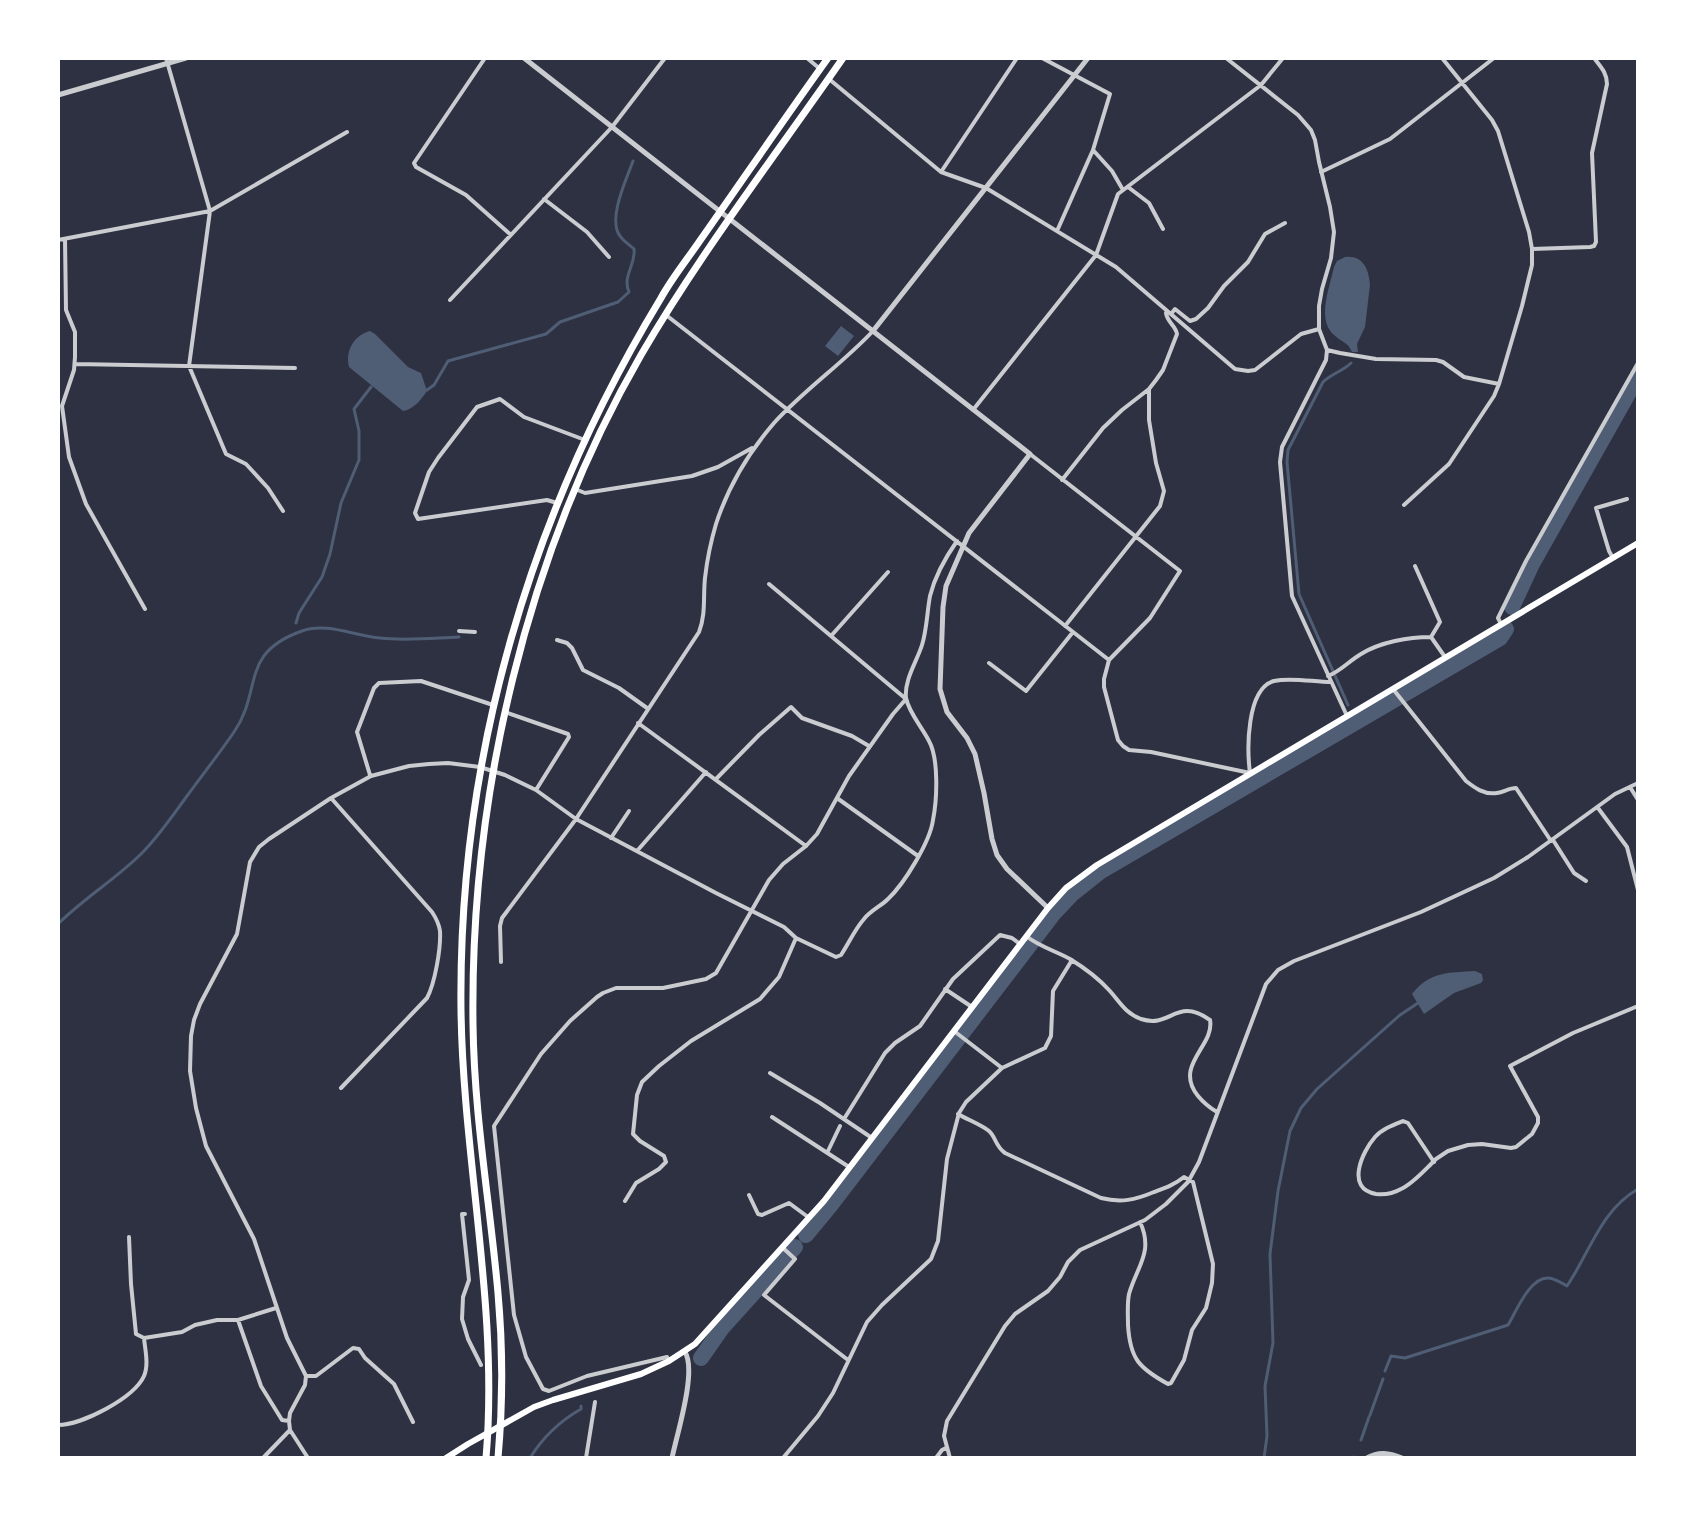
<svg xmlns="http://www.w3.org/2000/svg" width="1696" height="1516" viewBox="0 0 1696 1516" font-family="'Source Sans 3',sans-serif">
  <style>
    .water { fill: #4f5d75 }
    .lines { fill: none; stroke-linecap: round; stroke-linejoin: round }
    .stream { stroke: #4f5d75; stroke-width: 3 }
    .river { stroke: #4f5d75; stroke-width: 16 }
    .minor { stroke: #caccd0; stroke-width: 4 }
    .tertiary { stroke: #caccd0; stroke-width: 5 }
    .secondary { stroke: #fff; stroke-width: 6 }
    .primary { stroke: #fff; stroke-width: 7 }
  </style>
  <rect width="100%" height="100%" fill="#2d3142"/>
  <path class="water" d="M1345,257C1363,255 1369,269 1370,285L1365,327L1357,344L1358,352H1352C1348,342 1341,342 1334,335C1316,320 1330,286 1334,267L1337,261Z
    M841,326L854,336L838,356L825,346Z
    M370,331L375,334L408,367L421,373L427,391C422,399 413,410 403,411L349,367C345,351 354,335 370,331Z
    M1475,971L1482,974L1483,980L1481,983L1454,993L1424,1014L1412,994C1430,971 1448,973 1475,971Z"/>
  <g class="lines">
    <path class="stream" d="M427,390L434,385L448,361L546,334L560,322L618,302L629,292C622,276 636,265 634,249C630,245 623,241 620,236C607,219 627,178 633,161
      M296,623L299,613L322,577L330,554L341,503L359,460V431L354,409L371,387
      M1348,705L1299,594L1287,462L1288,450L1323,382C1331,374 1343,371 1351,363
      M1358,718V720
      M58,924C84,898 116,879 142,853C159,836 173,815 187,796C203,774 219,754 234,732C263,690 239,653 302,631C326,622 355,636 380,638C406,641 433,638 459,637
      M1385,1371L1391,1356L1405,1358L1508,1325C1516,1312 1530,1276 1549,1278C1555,1279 1562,1283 1567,1286C1590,1252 1601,1210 1638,1189
      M1370,1415L1383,1379
      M1361,1440L1369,1417
      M530,1458C543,1437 560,1421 581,1409V1406
      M1264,1458L1267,1436L1265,1386L1273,1343L1270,1254L1278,1191L1290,1131L1301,1108L1317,1089L1400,1015L1418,1003
      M1354,1458V1457"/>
    <path class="river" d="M1512,607L1532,564L1638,376
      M806,1235L830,1206L1054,913L1072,894L1101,871L1500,638L1506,629
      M701,1358L722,1328L795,1247"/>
    <path class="minor" d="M166,58L210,211L189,366L226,454L246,464L268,488L283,511
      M485,58L414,163L416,167L466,195L511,235
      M807,58L820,69
      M1042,58L1110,94L1093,150L1057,231
      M1226,58L1298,115L1311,130L1315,140L1319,162L1330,207L1334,232L1331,258L1322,289L1319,306V329L1327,350L1326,360L1282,447L1280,462L1292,596L1347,716
      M829,79L941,172L986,188L1116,267L1235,369L1248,371L1255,370L1301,334L1319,329
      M1093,150L1112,171L1123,190
      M941,172L1017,58
      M1321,172L1390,139L1494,58
      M1128,187L1149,203L1163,229
      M544,199L587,232L609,257
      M65,239L66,310L75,332V357L74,370L62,406L69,457L86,504L145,609
      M58,240L210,211L347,132
      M1532,249L1590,247L1594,246L1596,242L1592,153L1607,84C1607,73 1601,67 1594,58
      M450,300L612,127L665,58
      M1171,314L1175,309L1190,321L1196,319L1208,308L1224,286L1248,262L1265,234L1285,223
      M666,315L1109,660
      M1327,350L1340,353L1376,359L1436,360L1443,362L1464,377L1499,384
      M75,364L295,368
      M973,410L1096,255L1118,194L1261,85L1283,58
      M1030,454L1180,571L1150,618L1109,660L1104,679V687L1118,740L1123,746L1129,750L1151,752L1250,773C1247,750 1246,689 1274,681C1291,677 1314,682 1331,682
      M1062,480L1103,428L1122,410L1149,389L1156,380L1163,370L1177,334C1176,326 1167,322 1166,313
      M575,489L585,493L692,476L718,467L752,448
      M557,503L547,500L418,519L415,513L429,472L438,458L477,407L500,399L524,417L585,440
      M1404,505L1449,464L1494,396L1499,384L1522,306L1532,265V249L1529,232L1498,131L1492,120L1442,58
      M1613,558L1609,551L1596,508L1627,499
      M1415,566L1440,622L1431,637
      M1501,624L1498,618L1526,561L1638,363
      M1065,626L1160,506L1164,491L1156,463L1149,420V389
      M459,631L475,632
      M831,636L888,572
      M557,640L567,643L572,648L583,670L619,688L647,708
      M989,663L1026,691L1073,632
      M1328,676C1341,671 1349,661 1361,654C1380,642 1409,637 1431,637L1445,657
      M1393,689L1466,781C1475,788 1484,795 1497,793C1504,792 1509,788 1516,788L1551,841
      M505,712L568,734L569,737L536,790
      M638,723L806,846
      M370,775L357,732L374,688L379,683L421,681L493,705
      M716,779L759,735L791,707L802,718L852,736L869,746
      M1630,787L1638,800
      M331,798L432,912C436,918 439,924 440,931C441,948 435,983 427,998L341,1088
      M837,798L918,856
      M1598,808L1627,847L1638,890
      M611,838L629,811
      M1553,840L1574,873L1586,881
      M637,851L706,772
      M1026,936C1040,947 1056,951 1070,959C1083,967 1099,979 1109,990C1120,1002 1125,1013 1141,1019C1171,1029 1176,996 1210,1020C1215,1046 1173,1065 1198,1096C1203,1102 1210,1108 1217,1112
      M501,962L500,926L502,918L576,819L699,632C706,614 703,597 705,578C707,560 711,541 716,524C728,487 749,452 774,423C804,390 842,364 873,331
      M945,989L972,1007
      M954,1031L1002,1068
      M770,1073L820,1103L872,1138
      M958,1114C968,1120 980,1124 989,1131C996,1137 995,1146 1005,1153L1101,1198C1121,1203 1135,1200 1154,1192C1165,1188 1174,1185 1184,1177L1193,1182L1213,1264L1212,1283L1206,1308L1192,1330L1184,1360L1171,1383L1168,1384C1139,1368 1130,1359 1128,1325C1128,1315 1127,1304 1129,1294C1137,1266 1154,1252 1140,1222
      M772,1117L849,1167
      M844,1119L885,1053L895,1043L920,1026L953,979L1000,935L1012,938L1020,944
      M828,1151L840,1126
      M1434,1162L1408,1123L1403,1121C1393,1125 1382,1129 1375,1137C1362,1152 1345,1189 1376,1194C1385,1195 1394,1193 1401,1189C1412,1184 1422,1173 1431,1164L1436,1159L1448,1151L1468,1145L1482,1144L1511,1148L1516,1147L1532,1134L1538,1123V1117L1510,1066L1573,1033L1638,1006
      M749,1195L758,1214L762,1215L789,1203L808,1217
      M625,1201L636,1183L659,1169L666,1162L664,1156L640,1141L633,1134L637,1095L642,1082L659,1066L691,1041L760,999L779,977L796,938
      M465,1214H462L469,1280L463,1297L462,1319L468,1339L481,1365
      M129,1237L131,1284L136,1334L144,1338
      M783,1248L795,1259L764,1295L848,1360
      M238,1320L261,1386L282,1420L289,1421
      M669,1361L667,1357L587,1376L549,1391L543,1389L526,1357L514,1315L494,1126L541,1054L570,1021L597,997L603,993L616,988H663L706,979L716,973L769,880L783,864L806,846L817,834L849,776L893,714L906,699L769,584
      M306,1376H316L353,1348L359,1349L365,1358L394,1384L413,1422
      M58,1425C82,1425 134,1398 144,1376C149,1365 145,1349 144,1338L182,1332L195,1325L217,1320H238L276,1308
      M263,1458L289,1431
      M308,1458L290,1430L289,1421L290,1413L305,1385L306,1376L287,1338L254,1239L206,1146L196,1108L190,1071L191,1036L194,1020L200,1004L237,934L250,862L259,847L269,839L331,798L371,776L409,766L429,764L448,763L480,767L505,775L536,790L576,819L716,893L784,927L796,938L836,957L841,955C849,943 855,929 864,919C870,911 881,906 888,899C904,884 930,842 933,820C937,800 939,759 929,741C922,727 909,713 906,698C904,680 917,661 922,645C927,629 927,612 930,596C935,576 945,558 957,541
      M586,1458L595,1402
      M783,1458L818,1416L833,1393L867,1322L882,1305L931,1259L938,1241L947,1159L959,1113L966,1102L1002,1068L1045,1048L1051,1036L1053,991L1072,960
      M936,1458L942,1450L946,1448
      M950,1458L944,1436L947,1421L1005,1326L1015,1314L1048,1291L1060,1277L1068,1262L1080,1250L1145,1220L1166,1204L1188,1182L1199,1162L1266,984L1278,970L1294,961L1421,912L1494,878L1528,857L1615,794L1638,783"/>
    <path class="tertiary" d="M524,58L1030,454L969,533L946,586L943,607L940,689L947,712L967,738L975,754L984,793L992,839L997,855L1007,869L1048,908
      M58,95L186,58
      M873,331L1088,58
      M672,1458C677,1434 697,1371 685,1352
      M1367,1458C1379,1451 1389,1453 1402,1458"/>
    <path class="secondary" d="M446,1458L468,1444L534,1407L553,1400L641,1374L669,1361L695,1344L824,1201L1048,908L1066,888L1097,865L1638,543"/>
    <path class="primary" d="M486,1458C499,1308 463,1160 461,1010C458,756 530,514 661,298C672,278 686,261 699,242C742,181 784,119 828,58
      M498,1458C503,1403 503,1348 498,1293C490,1203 474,1115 473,1024C470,796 526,554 641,355C701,252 775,156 843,58"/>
  </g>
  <rect width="1696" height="1516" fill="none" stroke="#ffffff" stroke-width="120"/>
</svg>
